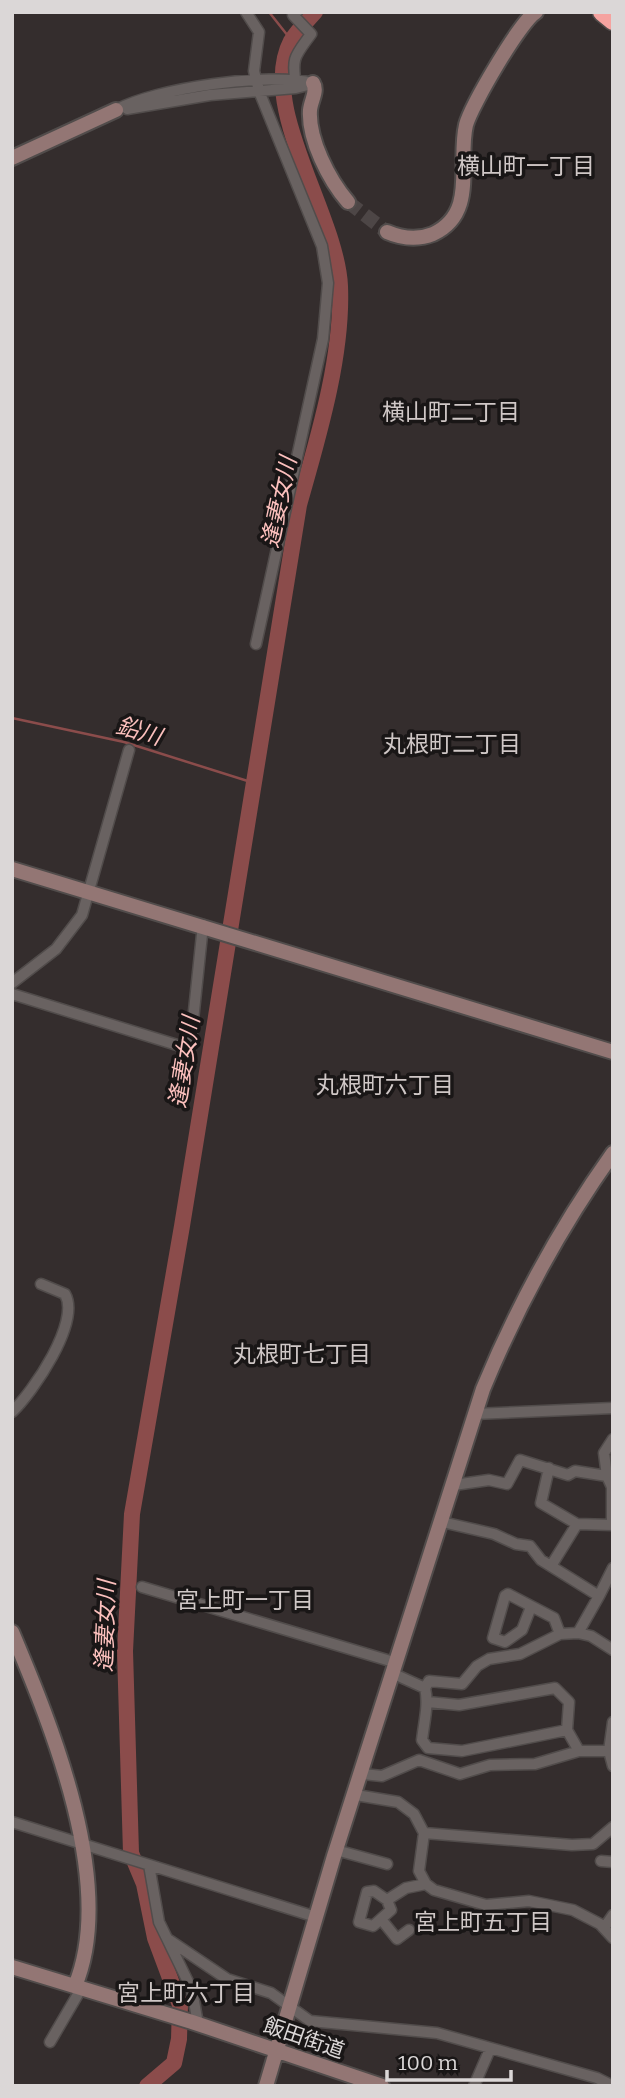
<svg xmlns="http://www.w3.org/2000/svg" width="625" height="2098" viewBox="0 0 625 2098" font-family="Bitter,'Noto Sans JP',serif">
  <style>
    .lines { fill: none; stroke-linecap: round; stroke-linejoin: round }
    .stream { stroke: #8b4c4b; stroke-width: 2.5 }
    .river { stroke: #8b4c4b; stroke-width: 16 }
    .secondary-tunnel { stroke: #4d4646; stroke-width: 14; stroke-dasharray: 14 7; stroke-linecap: butt }
    .street-casing { stroke: #514c4b; stroke-width: 13 }
    .secondary-casing { stroke: #514c4b; stroke-width: 18 }
    .highway-casing { stroke: #514c4b; stroke-width: 21 }
    .street { stroke: #696261; stroke-width: 10 }
    .secondary { stroke: #937674; stroke-width: 14 }
    .highway { stroke: #f5a3a0; stroke-width: 18 }
    .labels { text-anchor: middle; stroke-width: 7; stroke-linejoin: round; paint-order: stroke }
    .street-label { font-size: 21px; fill: #dbd7d7; stroke: #191616 }
    .neighbourhood-label { font-size: 23px; fill: #cfc7c6; stroke: #191616 }
    .water-label { font-size: 23px; font-style: italic; fill: #fcc0bd; stroke: #191616 }
  </style>
  <rect width="100%" height="100%" fill="#342d2d"/>
  <g class="lines">
    <path class="stream" d="M269,12L292,41
      M12,718L124,742L254,783"/>
    <path class="river" d="M147,2086L174,2063L179,2039L180,2005L155,1938L144,1884L131,1853L125,1651L132,1514L182,1226L299,505C318,438 343,356 340,286C337,215 257,106 291,41C297,31 307,21 315,12"/>
    <path class="secondary-tunnel" d="M348,202L387,232"/>
    <defs>
      <path id="street" d="M246,12L259,32L254,71L259,91L322,246L328,283L323,339L256,644
        M296,84C291,57 296,55 311,34L293,15L297,12
        M127,109L210,95L296,88L312,84
        M116,110C156,88 269,72 313,83
        M12,983L56,949L82,915L129,750
        M12,994L190,1049L203,925
        M12,1412C33,1392 81,1322 65,1294L41,1284
        M474,1414L613,1408
        M549,1468L541,1503L577,1524
        M607,1476L612,1487V1524
        M454,1485L489,1480L507,1484L520,1460L568,1475L575,1471L607,1476L604,1453L613,1439
        M442,1522L494,1534L516,1544L530,1546L541,1560L599,1596L578,1633L591,1636L613,1650
        M551,1566L577,1524L613,1525
        M142,1587L397,1663
        M599,1596L613,1568
        M531,1607L522,1630L505,1642L493,1638L505,1596L508,1594L554,1618L560,1634L578,1633
        M394,1674L425,1688C429,1704 424,1722 422,1740L428,1748L462,1751L567,1730
        M425,1688L429,1681L462,1684L477,1666L489,1659L520,1654L560,1634
        M428,1702L459,1705L555,1688L569,1702L567,1730L579,1751
        M613,1722L609,1751L613,1766
        M363,1774L382,1776L419,1760L460,1774L490,1765L535,1764L579,1751H609
        M356,1795L398,1802L414,1814L424,1833L419,1871L426,1884L434,1890L486,1905L529,1901L573,1910L600,1924L613,1938
        M12,1822L316,1917
        M424,1833L572,1845L593,1844L613,1827
        M336,1850L387,1864
        M601,1861L613,1862
        M149,1865L159,1922L192,1990L198,2024
        M387,1900L391,1910L373,1926L359,1922L367,1892L374,1891L387,1900L406,1888L426,1884
        M381,1919L397,1939L409,1930
        M604,1928L613,1915
        M169,1940L227,1979L271,1993L310,2021L437,2033L597,2078L613,2086
        M50,2042L81,1989
        M474,2086L490,2049"/>
      <path id="secondary" d="M313,83C318,91 311,100 310,110C308,139 329,180 348,202
        M12,158L116,110
        M387,232C401,238 418,240 433,234C478,213 457,163 466,125C471,106 521,20 536,12
        M12,869L613,1052
        M12,1632C52,1727 117,1885 75,1986
        M12,1967L192,2022L382,2086
        M266,2086L334,1856L483,1389C517,1307 561,1226 613,1153"/>
      <path id="highway" d="M602,12L613,21"/>
    </defs>
    <use href="#street" class="street-casing"/>
    <use href="#secondary" class="secondary-casing"/>
    <use href="#highway" class="highway-casing"/>
    <use href="#street" class="street"/>
    <use href="#secondary" class="secondary"/>
    <use href="#highway" class="highway"/>
  </g>
  <g class="labels">
    <g class="street-label">
      <text transform="translate(304 2038) rotate(19)" y="7">飯田街道</text>
    </g>
    <g class="neighbourhood-label">
      <text x="526" y="174">横山町一丁目</text>
      <text x="451" y="420">横山町二丁目</text>
      <text x="452" y="752">丸根町二丁目</text>
      <text x="385" y="1093">丸根町六丁目</text>
      <text x="302" y="1362">丸根町七丁目</text>
      <text x="245" y="1608">宮上町一丁目</text>
      <text x="483" y="1930">宮上町五丁目</text>
      <text x="186" y="2001">宮上町六丁目</text>
    </g>
    <g class="water-label">
      <text transform="translate(279 502) rotate(-78)" y="8">逢妻女川</text>
      <text transform="translate(139 731) rotate(16)" y="8">鉛川</text>
      <text transform="translate(184 1062) rotate(-81)" y="8">逢妻女川</text>
      <text transform="translate(105 1626) rotate(-88)" y="8">逢妻女川</text>
    </g>
  </g>
  <rect width="625" height="2098" fill="none" stroke="#dbd7d7" stroke-width="28"/>
  <path d="M387 2070v10h124v-10" fill="none" stroke="#dbd7d7" stroke-width="3.5"/>
  <text x="398" y="2070" font-size="21" fill="#dbd7d7" stroke="#191616" stroke-width="5" paint-order="stroke">100 m</text>
</svg>
